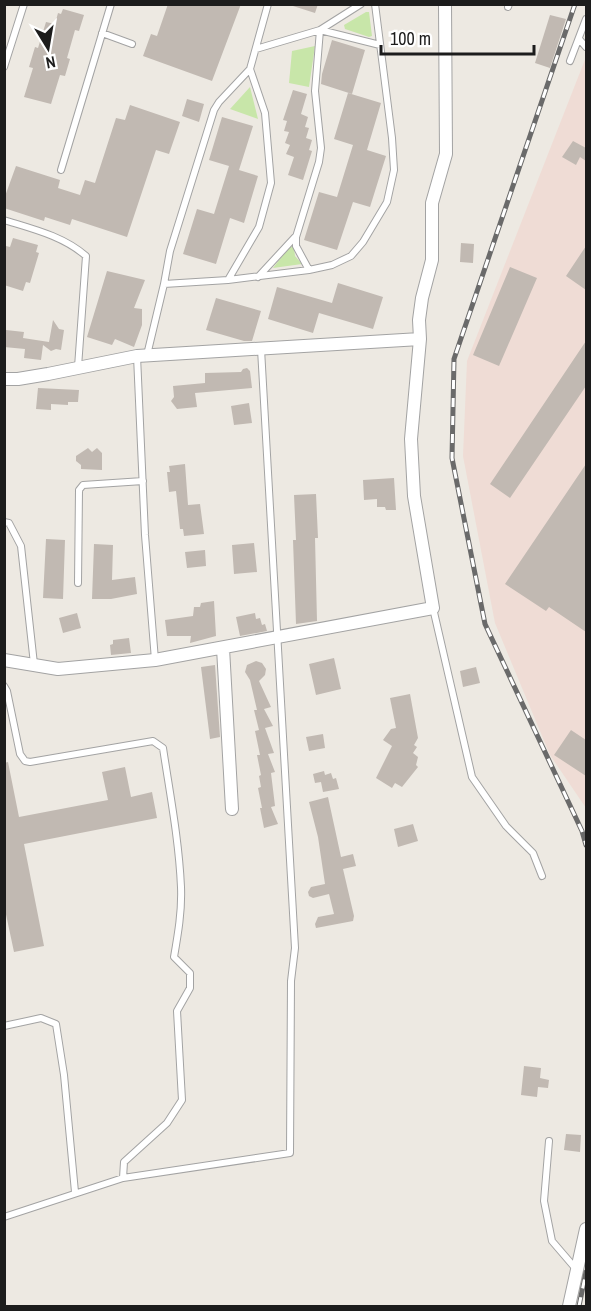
<svg xmlns="http://www.w3.org/2000/svg" width="591" height="1311" viewBox="0 0 591 1311" font-family="'Archivo Narrow',sans-serif">
  <style>
    .military { fill: #efdcd5 }
    .grass { fill: #c8e6a9 }
    .building { fill: #c1b9b2 }
    .lines { fill: none; stroke-linecap: round; stroke-linejoin: round }
    .lane-casing { stroke: #a3a3a3; stroke-width: 8 }
    .street-casing { stroke: #a3a3a3; stroke-width: 14 }
    .lane { stroke: #fff; stroke-width: 6 }
    .street { stroke: #fff; stroke-width: 12 }
    .rail-casing { stroke: #6a6a6a; stroke-width: 5 }
    .rail { stroke: #fff; stroke-width: 3; stroke-dasharray: 9; stroke-linecap: butt }
  </style>
  <rect width="100%" height="100%" fill="#ede9e2"/>
  <path class="military" d="M586,57V808L550,755L495,623L463,456L467,361Z"/>
  <path class="grass" d="M366,12H369L372,36L369,37L345,29L344,25Z
    M315,46L309,87L289,83L292,51Z
    M250,87L258,119L230,109Z
    M290,246L294,247L295,256L302,264L273,268Z"/>
  <path class="building" d="M168,4H241L212,81L143,56L151,34L157,36Z
    M293,4H318L315,13L293,6Z
    M63,9L84,15L79,31L75,30L67,58L70,59L65,76L60,75L51,104L24,97L33,68L29,67L35,47L38,48L46,22L55,24L58,13L61,14Z
    M550,15L566,19L550,68L535,63Z
    M332,40L365,50L352,94L321,84L322,74Z
    M293,90L307,94L301,114L308,117L305,127L309,128L306,138L312,140L309,150L312,151L303,180L288,175L294,157L286,154L290,145L285,143L289,132L284,131L287,121L283,120Z
    M348,93L381,103L367,150L386,156L370,207L353,202L337,250L304,240L319,192L337,197L353,145L334,139Z
    M187,99L204,104L199,122L182,116Z
    M130,105L180,122L169,154L156,150L127,237L72,219L70,225L45,217L44,221L4,208V199L16,166L60,180L58,188L80,195L85,180L95,183L116,118L125,120Z
    M222,117L253,126L239,170L258,176L244,223L230,218L216,264L183,254L197,209L214,214L229,166L209,160Z
    M573,141L586,148V161L580,157L576,165L562,157Z
    M13,238L38,245L36,252L39,253L30,283L26,282L23,291L4,285V252L6,246L10,247Z
    M461,243L474,244L473,263L460,262Z
    M586,246V290L566,276Z
    M510,267L537,278L499,366L473,355Z
    M107,271L145,280L134,308L142,309V325L134,347L115,339L112,345L87,337Z
    M338,283L383,297L373,329L319,313L313,333L268,319L277,287L332,303Z
    M216,298L261,311L252,341H244L206,330Z
    M53,320L59,329L64,330L61,350L56,349L51,351L43,345L41,360L24,358L25,349L4,347L6,330L24,332L23,338L49,342Z
    M586,341V386L510,498L490,484Z
    M247,368L250,371L252,388L195,393L197,407L177,409L171,401L174,397L173,386L205,383V373L241,372L243,369Z
    M38,388L79,390L78,402H68V405L51,404V410L36,409Z
    M249,403L252,423L234,425L231,406Z
    M88,448L92,452L97,448L102,453V470L81,469V465L76,461V456Z
    M185,464L188,505L200,504L204,534L184,536L183,529H180L176,491L169,492L167,472H170L169,466Z
    M586,464V632L549,607L546,611L505,584Z
    M394,478L396,510H386L385,507H377V499L364,500L363,480Z
    M316,494L318,538H315L317,621L296,624L293,540H296L294,495Z
    M46,539L65,540L63,599L43,598Z
    M254,543L257,572L234,574L232,545Z
    M94,544L113,545L112,580L135,577L137,594L111,599H92Z
    M205,550L206,566L187,568L185,552Z
    M214,601L216,636L190,643L191,636H167L165,620L193,616L194,607H200L201,603Z
    M77,613L81,628L63,633L59,618Z
    M255,613L256,619L260,618L262,625L265,624L267,631L240,636L236,617Z
    M129,638L131,653L111,655L110,645L113,644V640Z
    M334,658L341,689L316,695L309,664Z
    M256,661L262,663L266,669L265,675L259,681L271,707L264,709L273,726L265,728L274,753L268,754L275,772L271,773L275,806L271,807L278,824L264,828L260,808H262L258,788L261,787L259,776L261,775L257,755H260L255,731L259,730L254,710H257L250,680L245,672L247,665Z
    M215,665L220,737L210,739L201,667Z
    M476,667L480,683L463,687L460,671Z
    M410,694L418,738L414,745L417,747L413,753L418,757L416,765L418,767L402,787L395,783L392,788L376,778L392,746L383,740L391,729L396,728L390,698Z
    M571,730L586,740V776L554,755Z
    M323,734L325,748L309,751L306,737Z
    M8,762L19,817L108,800L102,772L125,767L131,797L152,792L157,818L24,844L44,946L14,952L4,905V763Z
    M324,771L325,775L331,773L333,779L336,778L339,789L323,792L321,782L315,783L313,774Z
    M328,797L341,857L353,854L356,866L343,869L354,916L353,921L316,928L315,924L318,917L334,914L329,894L313,898L309,896L308,892L311,887L325,884L318,837L309,802Z
    M413,824L418,841L398,847L394,829Z
    M524,1066L541,1068L540,1078L549,1080L548,1088L538,1087L537,1097L521,1095Z
    M566,1134L581,1135L580,1152L564,1150Z"/>
  <g class="lines">
    <defs>
      <path id="lane" d="M508,7L509,4
        M102,33L132,44
        M579,39L586,47
        M256,49L320,30L361,4
        M570,61L586,19
        M4,67L24,4
        M61,170L111,4
        M4,220C33,229 63,236 86,256L78,367
        M309,270L332,265L351,256L363,242L387,202L394,170L392,138L375,4
        M258,277L295,237
        M228,280L309,270L296,246V237L319,162L321,148L315,91L320,30L380,45
        M164,284L228,280L259,227L271,183L265,113L250,69
        M147,355L164,284L170,251L214,110L219,102L250,69L268,4
        M137,356L145,535L155,660
        M4,522L9,523L21,546L34,664
        M78,583L79,490L83,485L143,481
        M433,608L472,777L506,826L533,853L542,876
        M4,686L7,691L20,754L25,761L30,762L153,741L163,748C170,794 179,841 181,887C182,911 178,934 174,957L190,973V988L177,1011L182,1100L167,1123L124,1162L123,1178
        M4,1026L41,1018L56,1024L64,1075L75,1192
        M549,1141L544,1201L552,1241L576,1269
        M4,1217L123,1178L290,1153L291,981L295,948L261,349"/>
      <path id="street" d="M4,379H18L48,374L137,356L420,339
        M223,648L232,809
        M4,660L58,669L155,660L433,608L414,496L411,439L420,339L419,320L422,298L432,260V203L446,154L445,4
        M569,1306L586,1229"/>
    </defs>
    <use href="#lane" class="lane-casing"/>
    <use href="#street" class="street-casing"/>
    <use href="#lane" class="lane"/>
    <use href="#street" class="street"/>
    <defs>
      <path id="rail" d="M575,4L454,359L452,458L485,624L582,831L586,845
        M579,1306L586,1272"/>
    </defs>
    <use href="#rail" class="rail-casing"/>
    <use href="#rail" class="rail"/>
  </g>
  <rect width="591" height="1311" fill="none" stroke="#1c1c1c" stroke-width="12"/>
  <g transform="translate(48 48) rotate(169)" stroke="#ffffff" stroke-width="4.5" paint-order="stroke">
  <path d="M0-4.5L10 22L0 15L-10 22Z" fill="#1c1c1c"/>
  <text y="-9" font-size="16" font-weight="bold" text-anchor="middle" fill="#1c1c1c">N</text>
  </g>
  <path d="M381 45v9h153v-9" fill="none" stroke="#1c1c1c" stroke-width="3"/>
  <text x="390" y="45" font-size="18" fill="#1c1c1c" stroke="#ffffff" stroke-width="4.5" paint-order="stroke">100 m</text>
</svg>
